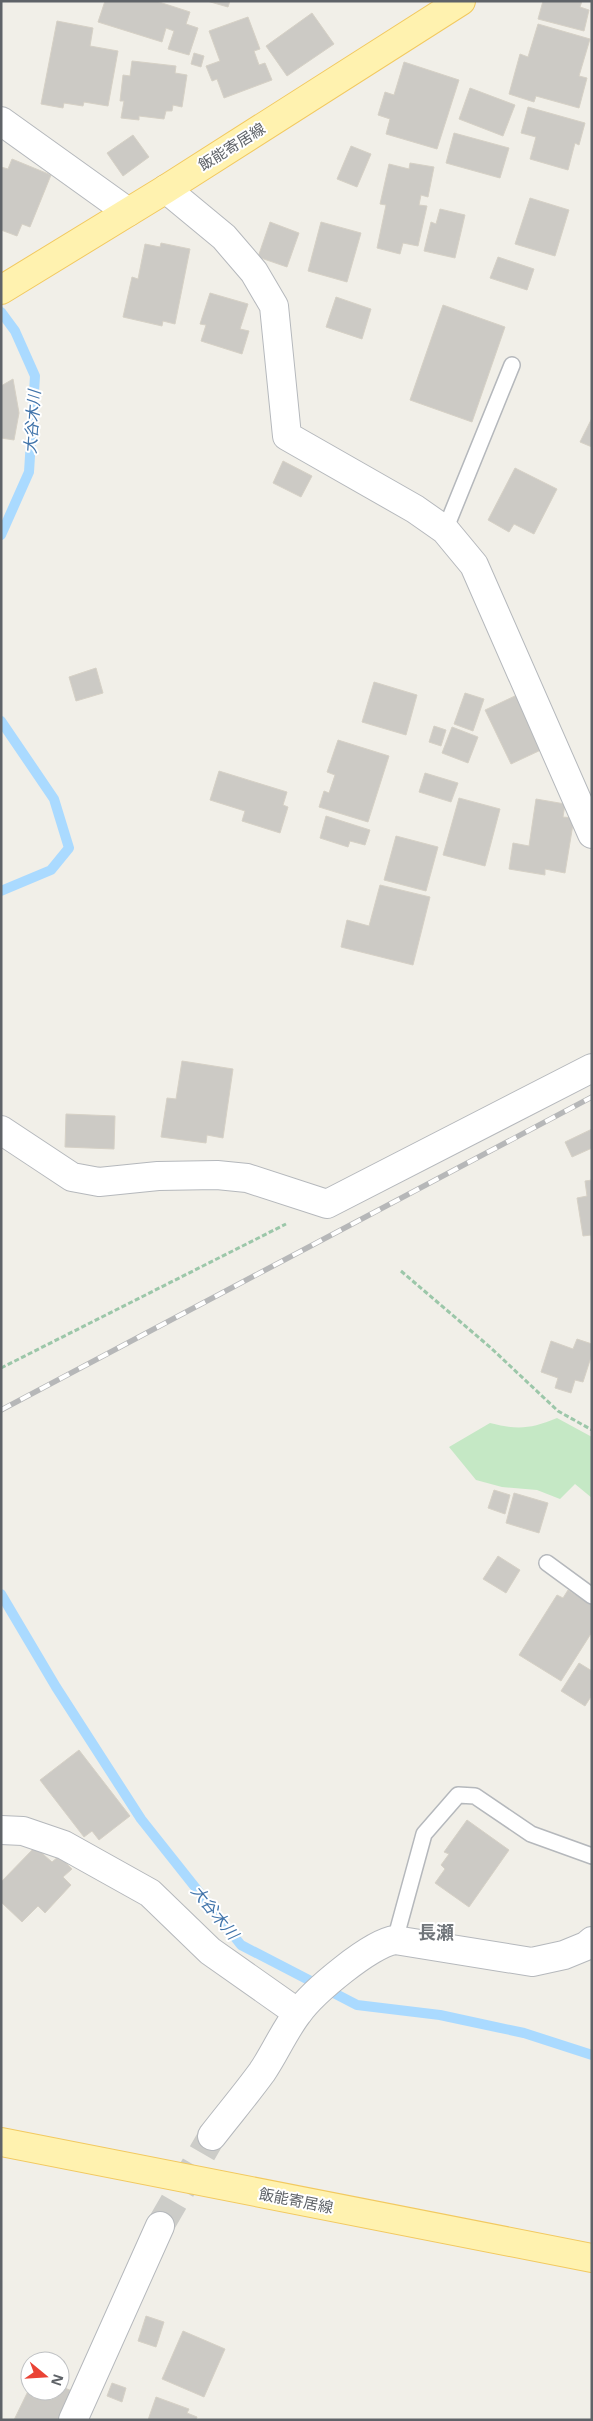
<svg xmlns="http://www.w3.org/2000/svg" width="593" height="2421" viewBox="0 0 593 2421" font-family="'Noto Sans','Noto Sans JP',sans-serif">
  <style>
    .green { fill: #c5e8c5 }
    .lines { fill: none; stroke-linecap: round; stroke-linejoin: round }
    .stream { stroke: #aadaff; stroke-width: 10 }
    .building { fill: #cccac5; stroke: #d6d1c6 }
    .minor-tunnel { stroke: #ccccc8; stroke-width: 28; stroke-dasharray: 28 14; stroke-linecap: butt }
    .service-casing { stroke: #b5b8bc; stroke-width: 18 }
    .minor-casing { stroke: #b5b8bc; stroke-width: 30 }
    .primary-casing { stroke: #f2c960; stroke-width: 30 }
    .path { stroke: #9cc7a9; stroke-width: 3; stroke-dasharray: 5 2.5; stroke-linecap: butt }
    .service { stroke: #fff; stroke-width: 15 }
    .minor { stroke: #fff; stroke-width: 28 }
    .primary { stroke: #fff2af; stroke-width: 28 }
    .rail-casing { stroke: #b6b7b8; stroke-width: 5.5 }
    .rail { stroke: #fff; stroke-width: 4; stroke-dasharray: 11; stroke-linecap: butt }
    .labels { text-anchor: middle; stroke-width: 4; stroke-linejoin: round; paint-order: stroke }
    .street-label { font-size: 15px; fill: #5f6368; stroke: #fff }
    .water-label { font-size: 16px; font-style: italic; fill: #4174aa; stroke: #fff }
    .quarter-label { font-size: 18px; font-weight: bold; fill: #70757a; stroke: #fff }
  </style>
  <rect width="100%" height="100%" fill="#f1efe8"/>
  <path class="green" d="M557,1418L592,1437V1498L575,1484L560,1499L537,1490L502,1487L476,1480L449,1447L490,1423C518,1430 530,1429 557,1418Z"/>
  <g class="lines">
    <path class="stream" d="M1,312L15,331L35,376L29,472L1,535
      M1,721L54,799L69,848L51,870L1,891
      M1,1594L56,1687L141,1819L241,1945L357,2005L440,2015L524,2033L592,2055"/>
  </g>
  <path class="building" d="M105,1H156L190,12L186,24L198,28L189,55L168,49L174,31L166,28L162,42L98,22Z
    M207,1H230L228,7Z
    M543,1H582L580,7L589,10L584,31L538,19Z
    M312,13L334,44L287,76L266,46Z
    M248,17L260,49L254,51L259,65L265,63L272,80L224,98L217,79L212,81L206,66L220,61L209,31Z
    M57,21L93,28L90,46L118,51L108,106L84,102L83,106L64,103L63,108L41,104Z
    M538,24L590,39L579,76L587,78L579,108L536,96L534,102L509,94L520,54L528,57Z
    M194,53L204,56L201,67L191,64Z
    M132,61L176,66L175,73L187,75L182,107L173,105L172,111H166L164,119L139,116V120L121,118L124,101H120L123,75L130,76Z
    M404,62L459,80L437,149L386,134L390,119L378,115L385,92L394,95Z
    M470,88L515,105L503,136L459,119Z
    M528,107L585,123L579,145L575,143L568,170L530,159L536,137L521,133Z
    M454,133L509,148L500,178L446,163Z
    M133,135L149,157L123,176L107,153Z
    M351,146L371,154L357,187L337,179Z
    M12,159L51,175L30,227L22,224L17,236L1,230V167L8,169Z
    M410,163L434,167L428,197L421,195L419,205L427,206L418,246L403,243L400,254L377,248L386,205L380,204L389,164L409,169Z
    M530,198L569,210L555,256L515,244Z
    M440,209L465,215L455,258L424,251L431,222L436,224Z
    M270,222L299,233L287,267L258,257Z
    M321,222L361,233L347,282L308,271Z
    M161,243L190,249L175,324L163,321L162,326L123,317L132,277L138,279L145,244L160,247Z
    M498,257L534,269L527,290L490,278Z
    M210,293L248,304L240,329L249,331L242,354L201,341L206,325L200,324Z
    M336,297L371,309L362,339L326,327Z
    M443,305L505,327L472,422L410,400Z
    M13,379L19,413L14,440L1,438V386Z
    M592,418V447L580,442Z
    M283,461L312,476L301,497L273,483Z
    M515,468L557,489L534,534L514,524L509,532L488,520Z
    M96,668L103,693L76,701L69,677Z
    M374,682L417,695L406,735L362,722Z
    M465,693L484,699L473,731L454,724Z
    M517,695L543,749L511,764L485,710Z
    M434,726L446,730L441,746L429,742Z
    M452,727L478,737L468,763L442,753Z
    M338,740L389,756L368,822L319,807L324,791L329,793L335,775L327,772Z
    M219,771L287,792L283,805L288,807L280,833L242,821L245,811L210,800Z
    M425,773L458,783L451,802L419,792Z
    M459,798L500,809L485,866L443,855Z
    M536,799L565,804L563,817L574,818L565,873L545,869V875L509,869L513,843L529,846Z
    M326,816L370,830L365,845L350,841L348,847L320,838Z
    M396,836L438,847L426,891L384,880Z
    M380,885L430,897L413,965L341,947L347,920L369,926Z
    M182,1061L233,1069L223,1138L207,1135L206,1143L161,1137L167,1098L176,1099Z
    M66,1114L115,1116L114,1149L65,1147Z
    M592,1129V1148L572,1157L565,1142Z
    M592,1180V1241L591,1235L583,1236L577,1198L587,1196L585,1181Z
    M577,1339L592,1344V1354L583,1382L575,1380L571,1393L555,1388L558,1378L541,1372L551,1341L573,1349Z
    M494,1490L510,1495L505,1514L488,1508Z
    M514,1493L548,1503L539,1533L506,1523Z
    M498,1556L520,1570L506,1593L483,1579Z
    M568,1590L592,1605V1632L561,1681L519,1655L557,1595L563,1598Z
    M579,1663L592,1671V1695L585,1706L561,1691Z
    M79,1750L130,1816L99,1840L92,1831L84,1837L40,1780Z
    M467,1820L509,1850L469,1907L435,1883L445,1869L441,1865L449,1854L444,1852Z
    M35,1847L52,1862L59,1856L72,1869L63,1877L71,1885L45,1913L38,1906L22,1922L1,1902V1882Z
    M146,2316L164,2322L156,2347L138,2341Z
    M183,2331L225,2349L204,2397L162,2379Z
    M112,2383L126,2388L122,2402L107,2396Z
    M60,2386L72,2391L58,2420H14L30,2387V2391H60Z
    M156,2397L189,2409L187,2413L197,2417L196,2420H148Z"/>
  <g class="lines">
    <path class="minor-tunnel" d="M160,2226L212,2136"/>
    <defs>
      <path id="service" d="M445,530L512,365
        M547,1563L592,1596
        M395,1940L424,1834L458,1795L475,1796L531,1834L592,1856"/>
      <path id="minor" d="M1,121L128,212
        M166,189L224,237L254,272L274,306L287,436L415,509L445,530L474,565L592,834
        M1,1130L72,1177L99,1182L158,1176L217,1175L247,1178L327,1204L592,1068
        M1,1830L23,1831L64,1845L150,1893L210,1951L298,2013
        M212,2136C229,2114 246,2094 262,2072C275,2053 284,2031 298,2013C313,1992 371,1943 395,1940L532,1962L564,1955L586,1946L592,1941
        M73,2420L160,2226"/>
      <path id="primary" d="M1,290L166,189L461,1
        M1,2142L592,2258"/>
    </defs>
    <use href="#service" class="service-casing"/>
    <use href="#minor" class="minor-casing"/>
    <use href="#primary" class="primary-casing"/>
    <path class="path" d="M401,1271L491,1348L558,1411L592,1430
      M1,1368L286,1224"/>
    <use href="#service" class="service"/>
    <use href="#minor" class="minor"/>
    <use href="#primary" class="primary"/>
    <defs>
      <path id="rail" d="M1,1410L592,1097"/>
    </defs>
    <use href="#rail" class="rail-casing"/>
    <use href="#rail" class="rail"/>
  </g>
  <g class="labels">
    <g class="street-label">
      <text transform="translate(232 147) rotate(-32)" y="5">飯能寄居線</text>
      <text transform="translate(296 2201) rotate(11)" y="5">飯能寄居線</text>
    </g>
    <g class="water-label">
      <text transform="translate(32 422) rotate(-86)" y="6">大谷木川</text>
      <text transform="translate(215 1912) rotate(51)" y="6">大谷木川</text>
    </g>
    <g class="quarter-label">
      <text x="436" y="1939">長瀬</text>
    </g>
  </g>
  <rect width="593" height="2421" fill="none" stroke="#5f6368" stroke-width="5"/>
  <g transform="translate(45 2376) rotate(108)"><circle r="24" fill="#ffffff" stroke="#bfc1c3"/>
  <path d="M0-4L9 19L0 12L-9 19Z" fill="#ea4335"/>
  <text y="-8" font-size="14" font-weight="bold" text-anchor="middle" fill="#5f6368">N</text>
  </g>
</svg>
